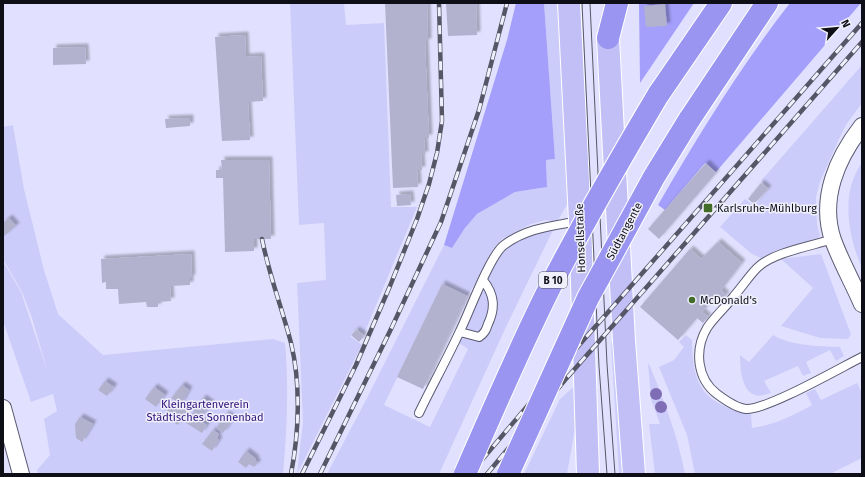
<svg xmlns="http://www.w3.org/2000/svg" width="865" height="477" viewBox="0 0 865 477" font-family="'Fira Sans',sans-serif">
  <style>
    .green { fill: #ccccfa }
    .forest { fill: #a39ffa }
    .building { fill: #b2b2cf; filter: url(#shadow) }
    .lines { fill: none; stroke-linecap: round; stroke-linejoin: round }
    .lane-casing { stroke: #5a5a73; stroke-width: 10 }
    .street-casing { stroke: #5a5a73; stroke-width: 18 }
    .primary-casing { stroke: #fff; stroke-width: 24 }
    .highway-casing { stroke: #fff; stroke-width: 24 }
    .lane { stroke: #fff; stroke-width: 8 }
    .street { stroke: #fff; stroke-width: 16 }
    .primary { stroke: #c2bff6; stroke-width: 22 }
    .highway { stroke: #9995f0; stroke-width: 22 }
    .tram { stroke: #565666; stroke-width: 1 }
    .rail-casing { stroke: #565666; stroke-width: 4.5 }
    .rail { stroke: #f0f0fc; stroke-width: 3; stroke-dasharray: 9; stroke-linecap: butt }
    .highway-bridge-casing { stroke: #fff; stroke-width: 24; stroke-linecap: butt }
    .highway-bridge { stroke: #9995f0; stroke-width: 22 }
    .tree { fill: #7f6eb6 }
    .poi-dot { fill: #436c28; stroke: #f0f0fc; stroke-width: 1.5 }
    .labels { text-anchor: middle; stroke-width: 3; stroke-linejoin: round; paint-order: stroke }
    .shield { fill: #f0f0fc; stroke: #52525c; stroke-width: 1 }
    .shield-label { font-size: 10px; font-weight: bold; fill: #0e0e17 }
    .poi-label { font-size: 11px; fill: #0e0e17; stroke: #f0f0fc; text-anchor: start }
    .street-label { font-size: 11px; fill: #0e0e17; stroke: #f0f0fc }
    .park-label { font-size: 11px; fill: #2e107a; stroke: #f0f0fc }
  </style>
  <defs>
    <filter id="shadow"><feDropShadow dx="3.5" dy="-3.5" stdDeviation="1" flood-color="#0004"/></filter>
  </defs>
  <rect width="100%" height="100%" fill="#e1e1ff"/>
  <path class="green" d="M290,3H344L346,25L384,23L391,207H417L364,334L357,328L350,336L362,345L297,474L303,422L297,283L326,280L324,223L299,225Z
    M544,3H560L569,201L557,222L546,220L531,224L502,239L493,249L477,282L467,296L442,284L384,405L430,427L468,349L459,343L461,334L479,339L495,315L486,279C506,241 514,238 554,228L505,329L439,474H327L368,396L444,245L452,248L465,228L477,214L515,192L547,187L546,160L555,159Z
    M862,65V103L846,125L838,141L820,182L816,197L817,224L820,236L817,238L777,250L761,258L752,254L720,227L745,199L754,206L769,188L761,181Z
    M13,125L24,189L44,270L58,314L103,355L273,339L285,343C289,387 287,430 283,474H38L37,470L50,455L44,419L57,411L53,394L31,402L3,321V261L21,292L48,373L32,318L22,292L3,259V127Z
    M862,163V268C848,236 840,192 862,163Z
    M821,254L849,329L851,334L848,339L820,338L781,326L813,288L781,259Z
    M484,283L492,304L483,331L477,335L462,331Z
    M686,335L692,340C692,386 704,405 751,414L752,428C774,425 792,416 812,405L806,393L815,389L821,400L857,383L862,393V458L830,474H695L687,435L659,367L674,360L684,347L679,342Z
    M773,335C792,346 818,346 840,347L844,356L836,361L830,350L806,362L811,373L803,376L798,366L764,381L771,393C766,394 760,397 755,395C741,391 740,366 740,355L749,362Z
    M615,340L624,474H619L611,343Z
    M648,363L650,366C664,401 678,436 685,474H655L649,424H660L651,399Z
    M577,384L575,429L567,474H524L560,399Z"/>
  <path class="forest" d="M516,3H544L555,159L546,160L547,187L515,192L477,214L465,228L452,248L444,245L507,40Z
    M639,3H694L640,83Z
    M790,3H861L716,172L705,163L665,210L658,205C698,136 741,66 790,3Z"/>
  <path class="building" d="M385,3H427L428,42H425L429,138H424L425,155H421L422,170H417L418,187L393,188Z
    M446,3H476L477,35L448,36Z
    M665,4L667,26L646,27L644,6Z
    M245,35L246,57L261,56L263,101L248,102L250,140L222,141L215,37Z
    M85,47L86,64L53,65V48Z
    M190,118V126L166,128L165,119Z
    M221,160H269L271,239H254V251L225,252L223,178H216V170H222Z
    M706,163L716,173L659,239L648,229Z
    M761,183L768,189L754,204L748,199Z
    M410,194L411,205L397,206L396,195Z
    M9,218L16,226L3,237V223Z
    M718,242L742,263L721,290L726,295L721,301L716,297L702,312L708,317L703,323L697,318L678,340L640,307L690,249L701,259Z
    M191,254L192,278H190V285L170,286L171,301L158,302V307H147L146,302L119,304L118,289H106V282L102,283L101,259Z
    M442,284L467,296L423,389L397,377Z
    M356,330L364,336L359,342L351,335Z
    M105,381L114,387L107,396L98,390Z
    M182,385L189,390L181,404L171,398Z
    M154,387L165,395L156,407L145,399Z
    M203,398L211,404L201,417L193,411Z
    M172,402L187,411L178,425L164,416Z
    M226,414L233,419L223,433L216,428Z
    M191,415L207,425L202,433L186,423Z
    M80,417L93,424L82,442L76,438L75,424Z
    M213,430L219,434L217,438L219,440L212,451L202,444Z
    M246,451L256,459L255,461L258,463L254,467L249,464L246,468L238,462Z"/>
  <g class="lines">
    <defs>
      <path id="lane" d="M833,239C812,246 773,252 757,268C749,276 742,287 734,296C726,307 714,317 707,328C694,350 697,379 717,394C725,400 736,408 746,409C767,410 840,368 862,357
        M460,332L479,337C485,333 486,330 488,324C496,307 494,294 483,280
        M419,413C432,386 447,359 460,331C469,313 490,255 504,245C527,228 552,226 579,221"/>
      <path id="street" d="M862,126C837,158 819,199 833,240C841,262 853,283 862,304
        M3,408L21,474"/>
      <path id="primary" d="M569,3L580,220L588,474
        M608,38L624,341L634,474"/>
      <path id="highway" d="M608,38L617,3
        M658,95L721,3
        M689,120L767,3"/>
    </defs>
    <use href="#lane" class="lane-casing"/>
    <use href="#street" class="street-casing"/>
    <use href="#primary" class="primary-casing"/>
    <use href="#highway" class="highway-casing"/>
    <use href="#lane" class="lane"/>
    <use href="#street" class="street"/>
    <use href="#primary" class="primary"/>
    <use href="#highway" class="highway"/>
    <path class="tram" d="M582,3L599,366L607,474
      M590,3L607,364L615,474"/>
    <defs>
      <path id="rail" d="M262,239C269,275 282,308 291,343C301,384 299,433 291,474
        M302,474L356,365L390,286L417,219L429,184L437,153L442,121L439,3
        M320,474L391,329L441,222L479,110L507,3
        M470,474L566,360L862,23
        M487,474L565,380L862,42"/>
    </defs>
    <use href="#rail" class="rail-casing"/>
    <use href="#rail" class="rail"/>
    <defs>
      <path id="highway-bridge" d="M465,474C492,412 519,349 549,289C583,223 620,159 658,95
        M508,474L588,298L654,177L689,120"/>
    </defs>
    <use href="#highway-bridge" class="highway-bridge-casing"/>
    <use href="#highway-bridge" class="highway-bridge"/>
  </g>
  <g class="tree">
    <circle cx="656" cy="394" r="6"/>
    <circle cx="661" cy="407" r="6"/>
  </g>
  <g class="poi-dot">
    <rect x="703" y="203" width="10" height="10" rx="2"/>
    <circle cx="692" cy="300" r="4"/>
  </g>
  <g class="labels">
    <rect class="shield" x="539" y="272" width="28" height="16" rx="3"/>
    <g class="shield-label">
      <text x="553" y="284">B 10</text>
    </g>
    <g class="poi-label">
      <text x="717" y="212">Karlsruhe-Mühlburg</text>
      <text x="700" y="304">McDonald's</text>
    </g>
    <g class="street-label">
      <text transform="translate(624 231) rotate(-62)" y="4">Südtangente</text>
      <text transform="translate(580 238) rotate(-92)" y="4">Honsellstraße</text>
    </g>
    <g class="park-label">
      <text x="205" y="408">Kleingartenverein<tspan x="205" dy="13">Städtisches Sonnenbad</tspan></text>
    </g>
  </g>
  <rect width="865" height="477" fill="none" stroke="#0e0e17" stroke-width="8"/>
  <g transform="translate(837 28) rotate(63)" stroke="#f0f0fc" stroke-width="3" paint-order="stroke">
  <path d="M0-3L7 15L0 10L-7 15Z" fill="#0e0e17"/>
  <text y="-6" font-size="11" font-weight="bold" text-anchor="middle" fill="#0e0e17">N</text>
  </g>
</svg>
